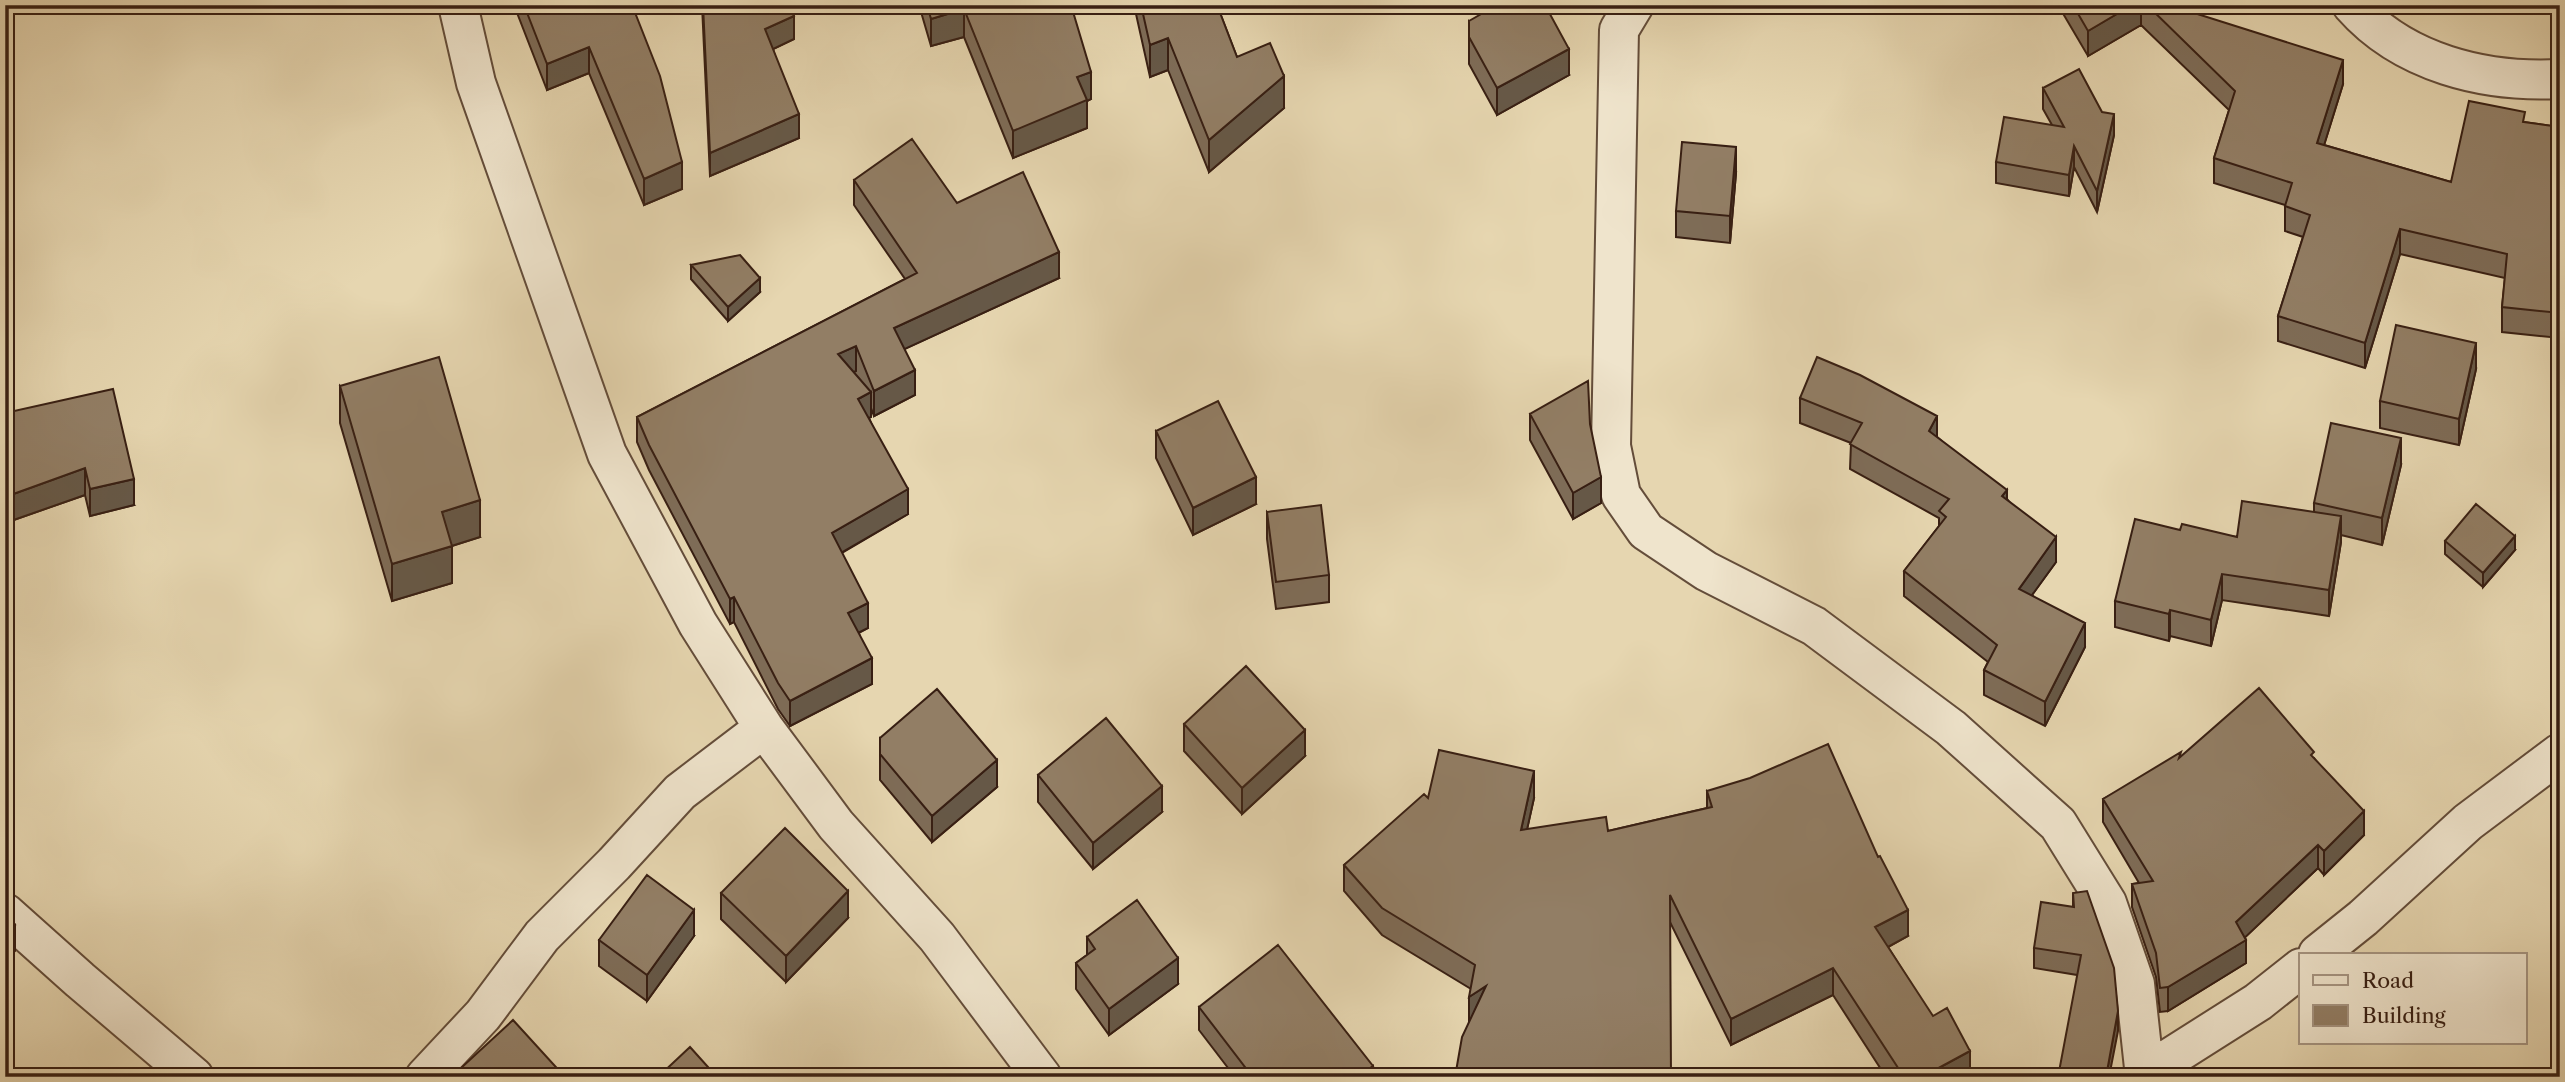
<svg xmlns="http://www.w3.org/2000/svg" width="2565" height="1082" viewBox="0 0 2565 1082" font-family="'Libre Caslon Text',serif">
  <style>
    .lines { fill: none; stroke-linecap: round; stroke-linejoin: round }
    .minor-casing { stroke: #644d3a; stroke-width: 42 }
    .minor { stroke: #efe4cc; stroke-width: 38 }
    .wall { fill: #7e6c57; stroke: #381f13; stroke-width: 2 }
    .shaded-wall { fill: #665847; stroke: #381f13; stroke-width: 2 }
    .building { fill: #927e65; stroke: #381f13; stroke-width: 2 }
  </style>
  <rect width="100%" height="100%" fill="#e6d6b0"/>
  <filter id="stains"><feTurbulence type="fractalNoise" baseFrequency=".00286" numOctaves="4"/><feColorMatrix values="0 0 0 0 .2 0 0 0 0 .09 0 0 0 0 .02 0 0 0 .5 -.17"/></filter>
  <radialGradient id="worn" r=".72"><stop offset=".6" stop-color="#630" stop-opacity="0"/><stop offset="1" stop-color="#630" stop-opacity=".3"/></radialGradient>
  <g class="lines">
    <defs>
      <path id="minor" d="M458,5L476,83L607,454L698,624L764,728L836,825L937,937L1042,1077
        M1634,5L1619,30L1611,446L1621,495L1646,531L1706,571L1814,626L1951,728L2058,824L2107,903L2135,984L2145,1077
        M2352,5C2403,63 2484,83 2560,79
        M5,913L80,980L194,1077
        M2318,954L2363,918L2468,822L2560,753
        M2146,1073L2258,1002L2301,968
        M425,1077L483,1015L542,936L614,864L680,792L764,728"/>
    </defs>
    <use href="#minor" class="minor-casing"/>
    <use href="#minor" class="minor"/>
  </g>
  <path class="wall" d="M514,5H632L682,189L644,205L589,73L547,90Z
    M702,5H789L794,39L773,49L799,138L710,176Z
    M919,5H1071L1091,99L1087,101V128L1013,158L964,37L931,46Z
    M1134,5H1217L1237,57L1284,108L1209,172L1168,70L1150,77Z
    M2058,5H2174L2172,6L2343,84L2324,145L2451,182L2525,122L2560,127V338L2502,332V307L2505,278L2400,254L2365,368L2278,341V316L2303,237L2285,231V205L2214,183V158L2229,110L2141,25L2088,56Z
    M1469,21L1569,75L1497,115L1469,64Z
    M2043,88L2114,135L2097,212L2074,167L2069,196L1996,183V162L2052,125L2043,109Z
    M1736,173L1730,243L1676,237V211Z
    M854,180L957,203L1059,278L904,349L915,395L874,416L871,408V417L869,418L908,514L842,553L868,628L859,633L872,684L790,726L778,709L734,622L730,624L649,470L637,442V417L905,279L854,205Z
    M691,265L760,292L728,321L691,279Z
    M2476,369L2459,445L2380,428V401Z
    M340,386L480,537L452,546V583L392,601L340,423Z
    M1800,398L1937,437L2007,499L2056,562L2032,595L2085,647L2045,726L1984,695V670L1988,662L1904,596V571L1939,526V518L1850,469L1851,443L1800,423Z
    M5,413L134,505L90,516L85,495L5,523Z
    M1530,414L1590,424L1601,503L1573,519L1530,440Z
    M1156,431L1256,504L1193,535L1156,458Z
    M2401,465L2382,545L2341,535V542L2329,616L2222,600L2211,646L2170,636L2169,641L2115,627V601L2180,530L2237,537L2314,512V503Z
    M1267,512L1329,575V602L1276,609L1267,539Z
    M2445,541L2515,550L2483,587L2445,554Z
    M1184,724L1305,756L1242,814L1184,751Z
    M880,738L997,787L932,842L880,780Z
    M2181,757L2314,758L2364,835L2324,875L2318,868L2245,937L2246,963L2168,1011L2160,1012L2156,977L2132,907V884L2139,883L2103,822V799Z
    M1038,775L1162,812L1093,869L1038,802Z
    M1707,791L1908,936L1888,947L1970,1077H1886L1833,995L1731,1045L1670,922L1469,1022L1471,989L1382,935L1344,891V865L1428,798H1534L1527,829L1608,831L1707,808Z
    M721,893L848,918L786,982L721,919Z
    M2073,893L2118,1031L2077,975L2034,968V948L2073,907Z
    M694,936L647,1001L599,966V940Z
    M1087,937L1178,984L1109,1035L1076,989V963L1087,955Z
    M1199,1007L1373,1077H1235L1199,1030Z
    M461,1068L565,1077H461Z"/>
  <path class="shaded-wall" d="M2132,5H2141V25L2088,56V31Z
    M964,9V37L931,46V19Z
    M794,16V39L765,53V29Z
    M1168,38V70L1150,77V45Z
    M589,47V73L547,90V64Z
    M1569,49V75L1497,115V88Z
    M2343,60V84L2317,168V143Z
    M1091,72V99L1087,101V128L1013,158V131L1077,77Z
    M1284,76V108L1209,172V140Z
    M799,114V138L710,176V153Z
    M2114,114V135L2097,212V191Z
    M2074,146V167L2069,196V175Z
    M1736,147V173L1730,243V216Z
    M682,162V189L644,205V179Z
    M2400,229V254L2365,368V343Z
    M1059,252V278L894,354V328Z
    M760,278V292L728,321V307Z
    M2476,343V369L2459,445V419Z
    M856,346V371L838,379V354Z
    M915,370V395L874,416V391Z
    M871,392V417L858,424V399Z
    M1937,416V440L1929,431Z
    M2401,438V465L2382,545V518Z
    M85,468V495L5,523V497Z
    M1256,477V504L1193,535V508Z
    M1601,477V503L1573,519V493Z
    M134,479V505L90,516V489Z
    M908,489V514L832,558V533Z
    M2007,490V514L2002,496Z
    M480,500V537L442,549V512Z
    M2341,516V542L2329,616V590Z
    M2515,536V550L2483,587V573Z
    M2056,537V562L2019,613V589Z
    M452,546V583L392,601V564Z
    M2222,574V600L2211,646V620Z
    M734,597V622L730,624V599Z
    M868,603V628L848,638V613Z
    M2170,610V636L2169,641V614Z
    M2085,623V647L2045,726V702Z
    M872,658V684L790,726V701Z
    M1305,730V756L1242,814V788Z
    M997,760V787L932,842V816Z
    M1534,771V798L1521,857V830Z
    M1162,786V812L1093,869V843Z
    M2364,811V835L2324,875V851Z
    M2318,845V868L2236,946V922Z
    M848,891V918L786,982V956Z
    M694,910V936L647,1001V975Z
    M1908,910V936L1875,954V927Z
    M15,925V951L5,959V933Z
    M2246,940V963L2168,1011V987Z
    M1178,958V984L1109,1035V1009Z
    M1833,968V995L1731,1045V1019Z
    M1486,986L1469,1024V997Z
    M2118,1011V1031L2109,1077H2106Z
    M1970,1051V1077H1922Z
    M1373,1066V1077H1357Z"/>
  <path class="building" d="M524,5H632L660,76L682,162L644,179L589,47L547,64Z
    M703,5H789L794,16L765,29L799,114L710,153Z
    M927,5H1071L1091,72L1077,77L1087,100L1013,131L964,9L931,19Z
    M1141,5H1217L1237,57L1270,43L1284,76L1209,140L1168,38L1150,45Z
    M1497,5H1545L1569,49L1497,88L1469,37V21Z
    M2073,5H2132L2088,31Z
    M2147,5H2169L2343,60L2317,143L2451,182L2469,101L2525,112L2523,122L2560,127V313L2502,307L2507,254L2400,229L2365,343L2278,316L2310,215L2285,206L2292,183L2214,158L2235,91Z
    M2079,69L2102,112L2114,114L2097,191L2074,146L2069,175L1996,162L2004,117L2064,127L2043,88Z
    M912,139L957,203L1023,172L1059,252L894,328L915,370L874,391L856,346L838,354L871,392L858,399L908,489L832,533L868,603L848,613L872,658L790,701L778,683L734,597L730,599L649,445L637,417L917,273L854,180Z
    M1682,142L1736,147L1730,216L1676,211Z
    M740,255L760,278L728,307L691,265Z
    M2396,325L2476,343L2459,419L2380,401Z
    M439,357L480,500L442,512L452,546L392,564L340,386Z
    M1817,357L1860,375L1937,416L1929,431L2007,490L2002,496L2056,537L2019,589L2085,623L2045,702L1984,670L1997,645L1904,571L1946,517L1939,511L1949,499L1850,444L1862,423L1800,398Z
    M1588,381L1590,424L1601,477L1573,493L1530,414Z
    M113,389L134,479L90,489L85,468L5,497V413Z
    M1218,401L1256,477L1193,508L1156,431Z
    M2331,423L2401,438L2382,518L2314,503Z
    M2242,501L2341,516L2329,590L2222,574L2211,620L2170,610L2169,614L2115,601L2135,519L2180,530L2182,524L2237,537Z
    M2476,504L2515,536L2483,573L2445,541Z
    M1321,505L1329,575L1276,582L1267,512Z
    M1246,666L1305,730L1242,788L1184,724Z
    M2259,688L2314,752L2311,755L2364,811L2324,851L2318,845L2236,922L2246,940L2168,987L2160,988L2156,953L2132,884L2153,881L2103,799L2181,752L2179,758Z
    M937,689L997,760L932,816L880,754V738Z
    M1106,718L1162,786L1093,843L1038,775Z
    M1828,744L1878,857L1880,856L1908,910L1875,927L1933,1016L1947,1008L1970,1051L1922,1077H1904L1833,968L1731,1019L1670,895L1671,1077H1455L1462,1037L1486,986L1469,997L1475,965L1382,908L1344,865L1424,794L1428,798L1439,750L1534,771L1521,830L1606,817L1608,831L1712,807L1707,791L1750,778Z
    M785,828L848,891L786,956L721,893Z
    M647,875L694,910L647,975L599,940Z
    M2087,891L2114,968L2118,1011L2106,1077H2058L2081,955L2034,948L2041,902L2074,907L2073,893Z
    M1137,900L1178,958L1109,1009L1076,963L1095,949L1087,937Z
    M5,916L15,925L5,933Z
    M1278,945L1373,1066L1357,1077H1249L1251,1075L1199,1007Z
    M513,1020L565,1077H468L461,1068Z
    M690,1047L717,1077H658Z"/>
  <rect width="2565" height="1082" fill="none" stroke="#e6d6b0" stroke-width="28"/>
  <rect x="7" y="7" width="2551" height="1068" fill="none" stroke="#381f13" stroke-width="3.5"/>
  <rect x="14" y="14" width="2537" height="1054" fill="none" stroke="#381f13" stroke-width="2"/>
  <rect x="2299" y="953" width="228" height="91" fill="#efe4cc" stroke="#a69582" stroke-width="2"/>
  <rect x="2313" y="975" width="35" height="10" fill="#efe4cc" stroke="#a69582" stroke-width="2"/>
  <text x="2362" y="988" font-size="21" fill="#381f13">Road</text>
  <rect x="2313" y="1005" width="35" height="21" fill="#927e65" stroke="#a69582" stroke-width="2"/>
  <text x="2362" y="1023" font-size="21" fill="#381f13">Building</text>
  <rect width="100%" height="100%" filter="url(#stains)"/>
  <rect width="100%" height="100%" fill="url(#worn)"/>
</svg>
